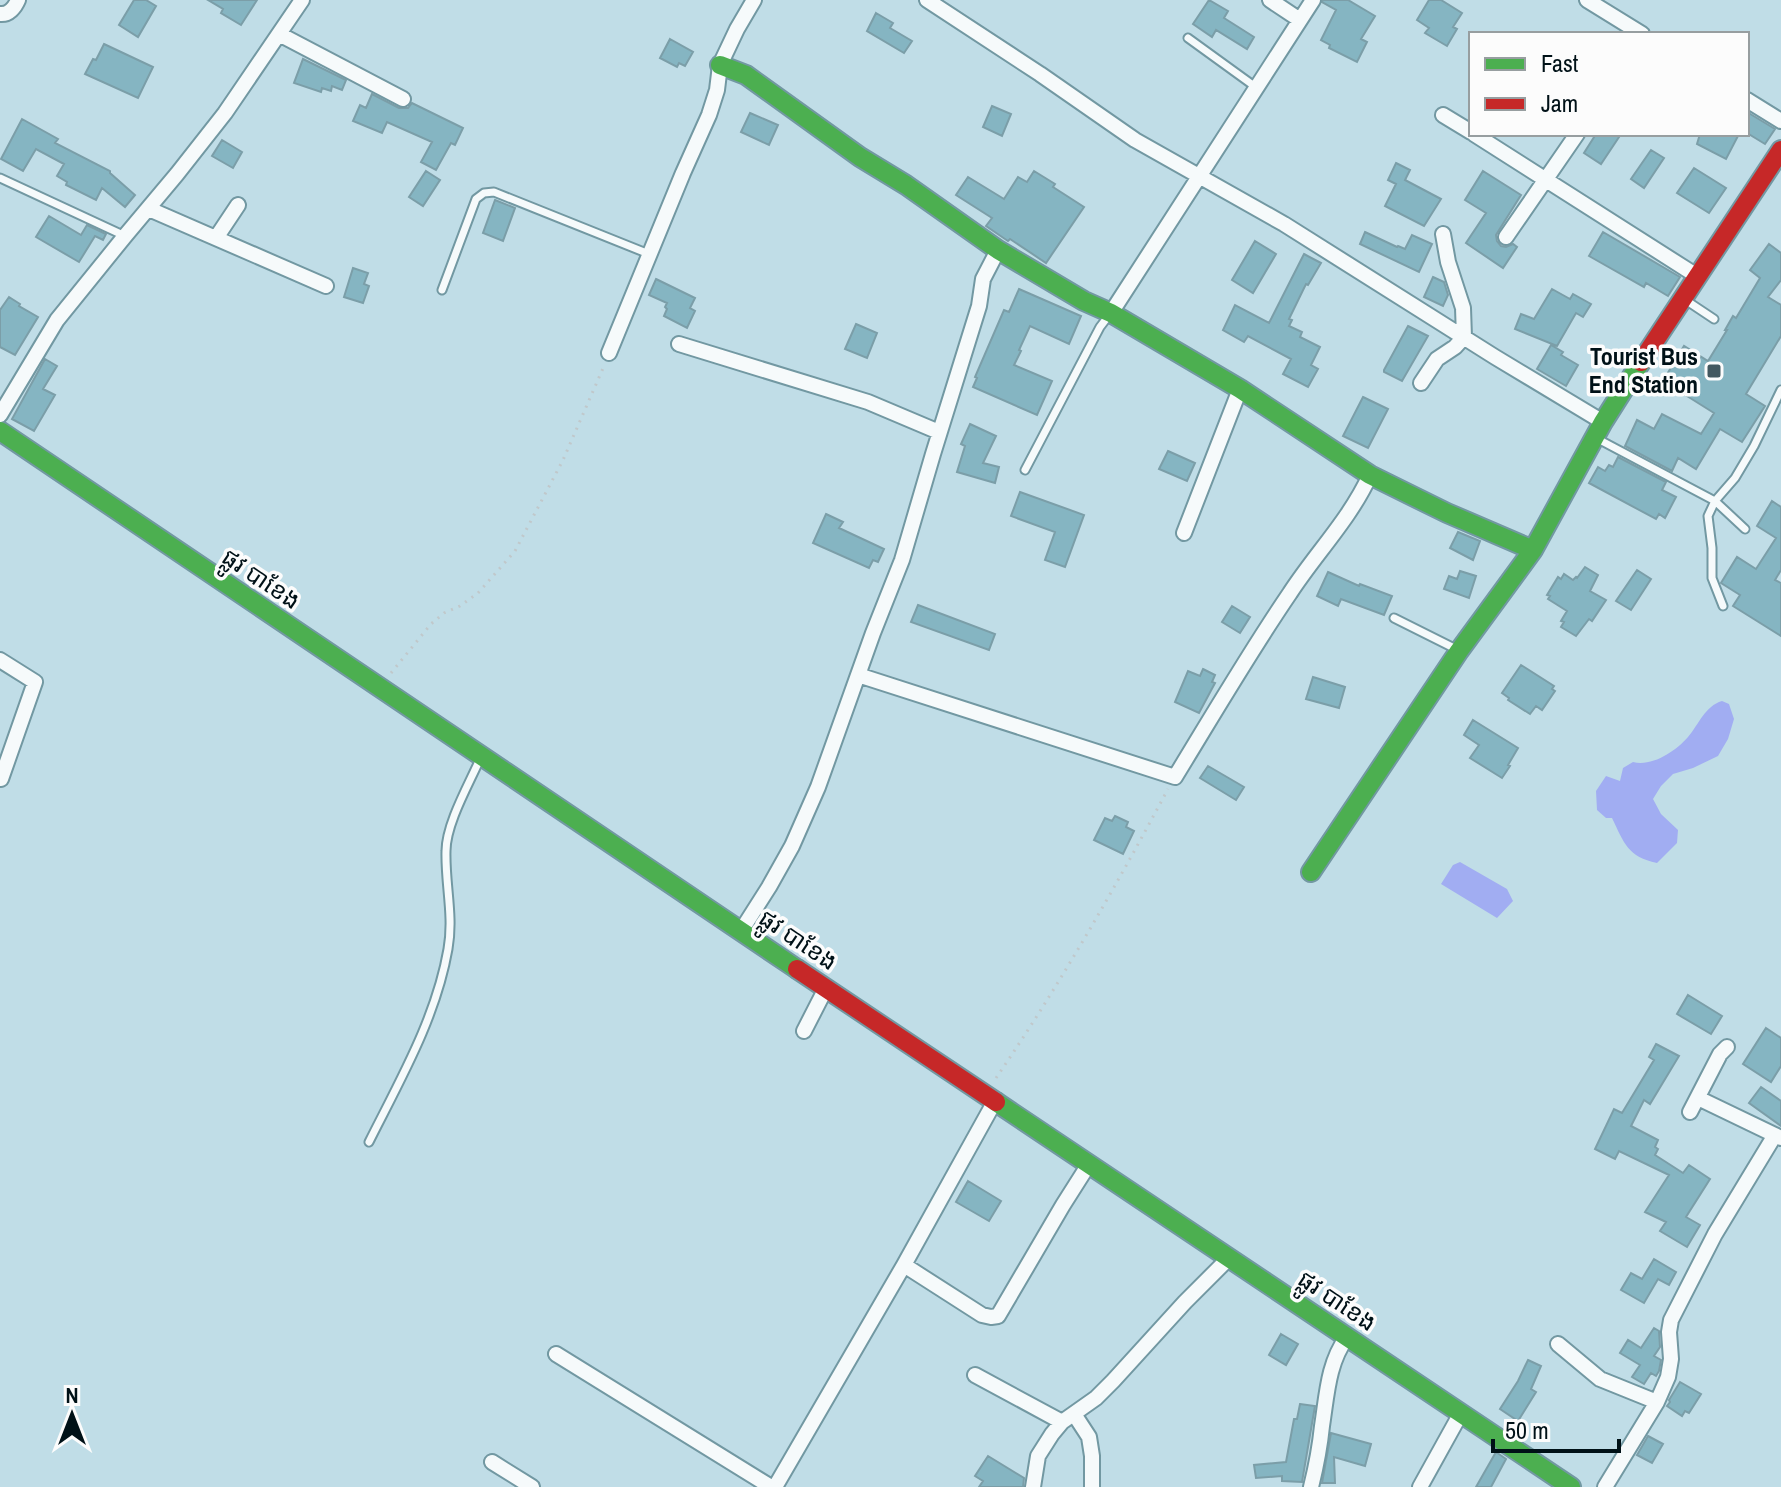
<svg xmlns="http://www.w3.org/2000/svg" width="1781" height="1487" viewBox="0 0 1781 1487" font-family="'Archivo Narrow','Noto Sans Khmer',sans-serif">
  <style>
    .water { fill: #a1adf2 }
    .building { fill: #85b5c2; stroke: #7b9ea8; stroke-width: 2 }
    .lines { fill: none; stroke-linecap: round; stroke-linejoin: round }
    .lane-casing { stroke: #7298a2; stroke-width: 11 }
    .street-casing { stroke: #7298a2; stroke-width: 18 }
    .fast-casing { stroke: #7298a2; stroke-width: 22 }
    .jam-casing { stroke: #7298a2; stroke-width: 22 }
    .path { stroke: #c0c8cb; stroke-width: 3; stroke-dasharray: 2 6; stroke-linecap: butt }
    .lane { stroke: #f6fafb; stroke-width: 7 }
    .street { stroke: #f6fafb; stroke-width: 14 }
    .fast { stroke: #4caf50; stroke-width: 18 }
    .jam { stroke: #c62828; stroke-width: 18 }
    .poi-dot { fill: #435860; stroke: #fcfcfc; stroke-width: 3 }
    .labels { text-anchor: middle; stroke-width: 7; stroke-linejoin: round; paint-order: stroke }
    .poi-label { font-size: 24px; font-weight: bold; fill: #001117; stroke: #fcfcfc; text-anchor: end }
    .street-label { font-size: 24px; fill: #001117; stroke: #fcfcfc }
  </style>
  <rect width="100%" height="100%" fill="#c0dde7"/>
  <path class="water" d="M1722,701L1729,704L1734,719L1728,739L1718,756L1693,768L1673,774L1661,786L1653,799L1661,814L1678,830L1677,843L1657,863C1628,857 1624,843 1612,818H1606L1597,810L1596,791L1606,776L1620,781L1623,768L1633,762C1652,767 1676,751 1688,737C1699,724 1705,706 1722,701Z
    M1460,862L1507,889L1513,901L1497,918L1441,884L1453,865Z"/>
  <path class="building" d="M134,0H146L156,6L138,37L119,25Z
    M208,0H257L241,25L221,13L223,9Z
    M1209,0L1228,11L1224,18L1254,37L1247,49L1216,30L1212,37L1193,24Z
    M1323,0H1348L1375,16L1361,39L1367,42L1357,62L1329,48L1330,45L1321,40L1336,10L1322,2Z
    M1429,0H1441L1462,13L1453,27L1457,29L1447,46L1425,33L1429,28L1417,20Z
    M876,13L893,23L890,28L912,41L904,53L867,31Z
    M670,39L693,52L685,66L679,63L677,67L660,58Z
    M104,44L153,67L138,98L85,74L93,59L96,60Z
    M303,59L346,80L342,90L332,86L331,91L322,88L321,92L294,83Z
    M372,94L399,108H408L412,103L463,128L455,145L451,143L436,170L421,162L432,142L387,122L382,133L353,121L360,105L366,108Z
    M992,106L1011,114L1002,136L983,127Z
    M1747,112L1775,129L1765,144L1747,133Z
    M750,113L778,125L769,145L741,132Z
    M22,119L58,139L55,143L110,171V173L135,195L125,207L102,188L96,200L66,185L67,182L57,176L64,164L36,149L23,171L1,159Z
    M1596,134H1621L1601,164L1584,153Z
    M1700,134H1739L1726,159L1697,144Z
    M222,140L242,152L233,168L212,156Z
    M1651,150L1664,158L1644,188L1631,179Z
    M1396,163L1410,170L1405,180L1441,199L1424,226L1385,206L1396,184L1388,180Z
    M1694,168L1726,188L1709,213L1677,193Z
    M426,171L440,180L423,206L409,197Z
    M1034,171L1055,184L1053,187L1084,207L1046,263L1010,239L1008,241L1005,239L986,226L992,218L956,195L968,177L1004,199L1018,177L1027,182Z
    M1483,171L1521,195L1496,235L1497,241L1501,246L1506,247L1513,244L1517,247L1503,268L1466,243L1486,213L1465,200Z
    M495,200L515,208L503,241L483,233Z
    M49,216L81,235L87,225L106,234L103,240L95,236L79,262L36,237Z
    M1365,232L1397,247L1398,246L1405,249L1412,235L1432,244L1419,272L1360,244Z
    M1603,232L1680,277L1668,296L1646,283L1644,287L1589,256Z
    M1255,241L1276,254L1253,293L1232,280Z
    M1769,244L1781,253V280L1768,297L1781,305V336L1746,394L1765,406L1742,442L1720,429L1696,469L1678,458L1672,471L1625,446L1637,420L1654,429L1662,414L1701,434L1714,413L1663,381L1684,346L1708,361L1727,330H1725L1733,316L1736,318L1760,278L1750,270Z
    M1304,254L1321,263L1308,285L1306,284L1289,319L1292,320L1289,326L1302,332L1300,337L1320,347L1311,365L1318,369L1308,387L1283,374L1291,359L1248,336L1244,342L1223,330L1235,305L1269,323Z
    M353,268L368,273L364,284L369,286L363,303L344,297Z
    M1433,277L1444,282L1448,295L1443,306L1424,297Z
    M656,279L695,298L690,308L695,311L687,328L664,316L667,309L665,307L667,303L649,295Z
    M1019,289L1081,316L1069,344L1030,326L1019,350L1021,351L1014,365L1052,381L1037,415L973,387L977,378L975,377L1004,310L1009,312Z
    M1552,289L1570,299L1573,294L1591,304L1583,317L1576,313L1557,346L1515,329L1521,314L1534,319Z
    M9,297L20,304L19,306L38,317L15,355L0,347V310Z
    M856,324L877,333L867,358L845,349Z
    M1408,326L1428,336L1402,381L1384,372V370Z
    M1551,345L1563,352L1561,355L1578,365L1566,386L1537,369Z
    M45,359L57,366L43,389L55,395L34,431L12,419Z
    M1363,397L1388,409L1368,448L1343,436Z
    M970,424L996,436L983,463L999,467L995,483L957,472L965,446L961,444Z
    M1168,451L1195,463L1187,481L1159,469Z
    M1618,457L1666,482L1662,490L1676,497L1665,518L1659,514L1656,519L1589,483L1598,467L1605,471L1609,465L1613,467Z
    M1020,492L1084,515L1065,567L1045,560L1055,532L1011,516Z
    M1772,501L1781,507V570L1775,580L1781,583V636L1733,606L1740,595L1721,583L1737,557L1756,569L1776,538L1757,526Z
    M826,514L843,522L839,528L884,549L878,562L873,560L869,568L813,543Z
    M1458,532L1480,541L1473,560L1450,548Z
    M1585,567L1598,575L1590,591L1606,600L1592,621L1589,619L1576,636L1561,627L1564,622L1561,621L1567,611L1548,599L1550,596L1547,595L1558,577L1561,579L1564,574L1573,580L1576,577L1577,578Z
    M1637,570L1651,579L1631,610L1616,601Z
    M1460,571L1476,576L1469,598L1444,589L1449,576L1457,579Z
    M1328,572L1359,586L1360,584L1392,596L1384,615L1341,599L1338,606L1317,596Z
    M918,605L995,634L989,650L911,622Z
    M1232,606L1250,617L1240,633L1222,622Z
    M1521,665L1554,686L1552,689L1555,691L1542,710L1536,706L1530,714L1508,700L1509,698L1502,693Z
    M1203,669L1215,675L1212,682L1215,683L1199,713L1175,702L1188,671L1200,676Z
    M1313,677L1345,687L1339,708L1306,699Z
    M1473,720L1518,748L1508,765L1510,766L1502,778L1470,758L1479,745L1464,735Z
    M1208,766L1244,787L1236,800L1200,778Z
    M1115,816L1128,822L1126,827L1134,831L1123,854L1094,840L1105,818L1112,821Z
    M1688,995L1722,1016L1711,1034L1677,1014Z
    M1766,1028L1781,1038V1066L1771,1082L1743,1064Z
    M1656,1044L1679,1056L1650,1104L1644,1100L1631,1126L1658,1140L1655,1147L1658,1149L1655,1155L1683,1173L1689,1165L1710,1179L1686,1217L1700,1225L1687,1247L1660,1231L1666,1222L1645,1212L1669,1175L1619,1151L1615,1159L1595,1149L1614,1109L1622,1113L1654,1060L1649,1057Z
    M1761,1087L1781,1101V1126L1749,1103Z
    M968,1181L1001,1201L989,1221L956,1202Z
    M1654,1259L1676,1272L1669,1285L1658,1279L1644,1303L1621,1290L1631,1273L1642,1279Z
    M1654,1328L1659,1331L1660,1347L1654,1356L1661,1360L1659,1371L1656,1376L1651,1373L1644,1384L1632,1377L1640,1365L1620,1353L1628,1340L1641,1348Z
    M1281,1334L1298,1344L1286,1365L1269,1355Z
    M1528,1360L1541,1366L1531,1389L1536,1392L1518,1421L1500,1409L1518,1381Z
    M1680,1382L1701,1394L1689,1413L1685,1411L1682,1416L1667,1406L1670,1402L1669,1400Z
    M1300,1404L1315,1406L1302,1482L1282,1481V1476L1256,1478L1254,1465L1286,1462L1294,1419H1297Z
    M1331,1433L1371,1444L1365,1466L1334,1457L1335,1483H1322Z
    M1648,1436L1663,1444L1652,1463L1637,1455Z
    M1496,1452L1506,1459L1491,1487H1476Z
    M988,1456L1024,1478L1023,1487H979L983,1481L975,1476Z"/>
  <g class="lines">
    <defs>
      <path id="lane" d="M1188,38L1257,88
        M0,178L125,236
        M442,290L476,199L484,193L494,192L649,254
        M1684,299L1714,319
        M1596,438L1715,501L1745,529
        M1025,470L1100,327L1110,314
        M1723,606L1712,578V548L1708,516L1715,501L1735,478L1754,446L1781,390
        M1394,618L1456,649
        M369,1142C400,1080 436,1018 448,949C454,916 445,884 446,851C446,824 469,784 480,759"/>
      <path id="street" d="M927,0L1040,74L1135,140L1284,224L1495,357L1603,422
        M1270,0L1300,20
        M1587,0L1642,34
        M0,14C9,15 15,7 18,0
        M279,34L403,99
        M1747,100L1781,121
        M1443,115L1471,132
        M1474,134L1697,276
        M149,209L326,286
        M1506,237L1577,134
        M216,238L238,205
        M1111,313L1313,0
        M679,344L868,402L939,432
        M609,353L683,173L709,115L717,90L720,65L737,29L754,0
        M1421,383L1437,359L1455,347L1464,337L1463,308L1448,262L1443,234
        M0,415L57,320L125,236L177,174L225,113L302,0
        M1184,533L1240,389
        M0,660L35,682L1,779
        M858,675L1175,777C1213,715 1249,653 1290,593C1316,553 1350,519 1370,475
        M741,931L769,887L792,846L818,787L873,633L902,560L933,454L979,306L983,279L998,250
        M804,1031L826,988
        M1698,1098L1781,1138
        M1690,1112L1720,1054L1727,1047
        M904,1265L982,1315L991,1317L998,1316L1063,1205L1089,1164
        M1558,1344L1600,1379L1657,1402
        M556,1354L771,1487
        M975,1375L1062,1422
        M1074,1414L1089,1437L1092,1456V1487
        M492,1462L532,1487
        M775,1487L904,1265L995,1101
        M1033,1487L1038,1456L1052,1434L1062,1422L1096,1398L1113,1381L1185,1302L1229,1258
        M1311,1487C1316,1467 1320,1446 1322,1426C1327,1394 1328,1363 1347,1337
        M1420,1487L1461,1413
        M1605,1487L1657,1402L1668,1377L1671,1359L1669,1332L1671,1320L1715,1234L1775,1135"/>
      <path id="fast" d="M720,65L746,75L860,157L906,185L998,250L1084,301L1111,313L1240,389L1370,475L1447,513L1533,550
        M0,431L797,969
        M1311,872L1459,651L1533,550L1603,422L1641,362
        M996,1102L1571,1487"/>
      <path id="jam" d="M1641,362L1781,150
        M797,969L996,1102"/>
    </defs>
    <use href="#lane" class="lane-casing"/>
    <use href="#street" class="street-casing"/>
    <use href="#fast" class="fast-casing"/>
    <use href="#jam" class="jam-casing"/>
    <path class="path" d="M391,673L431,624L444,613L460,606L478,593L515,551L563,460L604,366
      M996,1078C1059,986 1115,888 1168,789"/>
    <use href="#lane" class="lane"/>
    <use href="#street" class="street"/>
    <use href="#fast" class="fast"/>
    <use href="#jam" class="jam"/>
  </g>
  <rect class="poi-dot" x="1706" y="363" width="16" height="16" rx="4"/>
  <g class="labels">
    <g class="poi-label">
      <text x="1698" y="365">Tourist Bus<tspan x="1698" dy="28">End Station</tspan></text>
    </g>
    <g class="street-label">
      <text transform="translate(261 579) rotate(34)" y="8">ផ្លូវ បាខែង</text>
      <text transform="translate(798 940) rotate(34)" y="8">ផ្លូវ បាខែង</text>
      <text transform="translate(1337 1301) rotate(34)" y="8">ផ្លូវ បាខែង</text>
    </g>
  </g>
  <rect x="1469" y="32" width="280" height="104" fill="#fcfcfc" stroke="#979ea0" stroke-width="2"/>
  <rect x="1485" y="58" width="40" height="12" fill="#4caf50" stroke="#979ea0" stroke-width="2"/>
  <text x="1541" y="72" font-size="24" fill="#001117">Fast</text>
  <rect x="1485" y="98" width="40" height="12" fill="#c62828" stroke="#979ea0" stroke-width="2"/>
  <text x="1541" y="112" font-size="24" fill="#001117">Jam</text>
  <g transform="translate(72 1415)" stroke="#fcfcfc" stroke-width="6" paint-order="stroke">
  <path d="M0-6L14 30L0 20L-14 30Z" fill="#001117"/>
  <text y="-12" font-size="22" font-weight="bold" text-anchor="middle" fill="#001117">N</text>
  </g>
  <path d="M1493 1439v12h126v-12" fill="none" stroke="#001117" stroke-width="4"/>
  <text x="1505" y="1439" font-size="24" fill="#001117" stroke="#fcfcfc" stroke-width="6" paint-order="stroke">50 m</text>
</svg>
